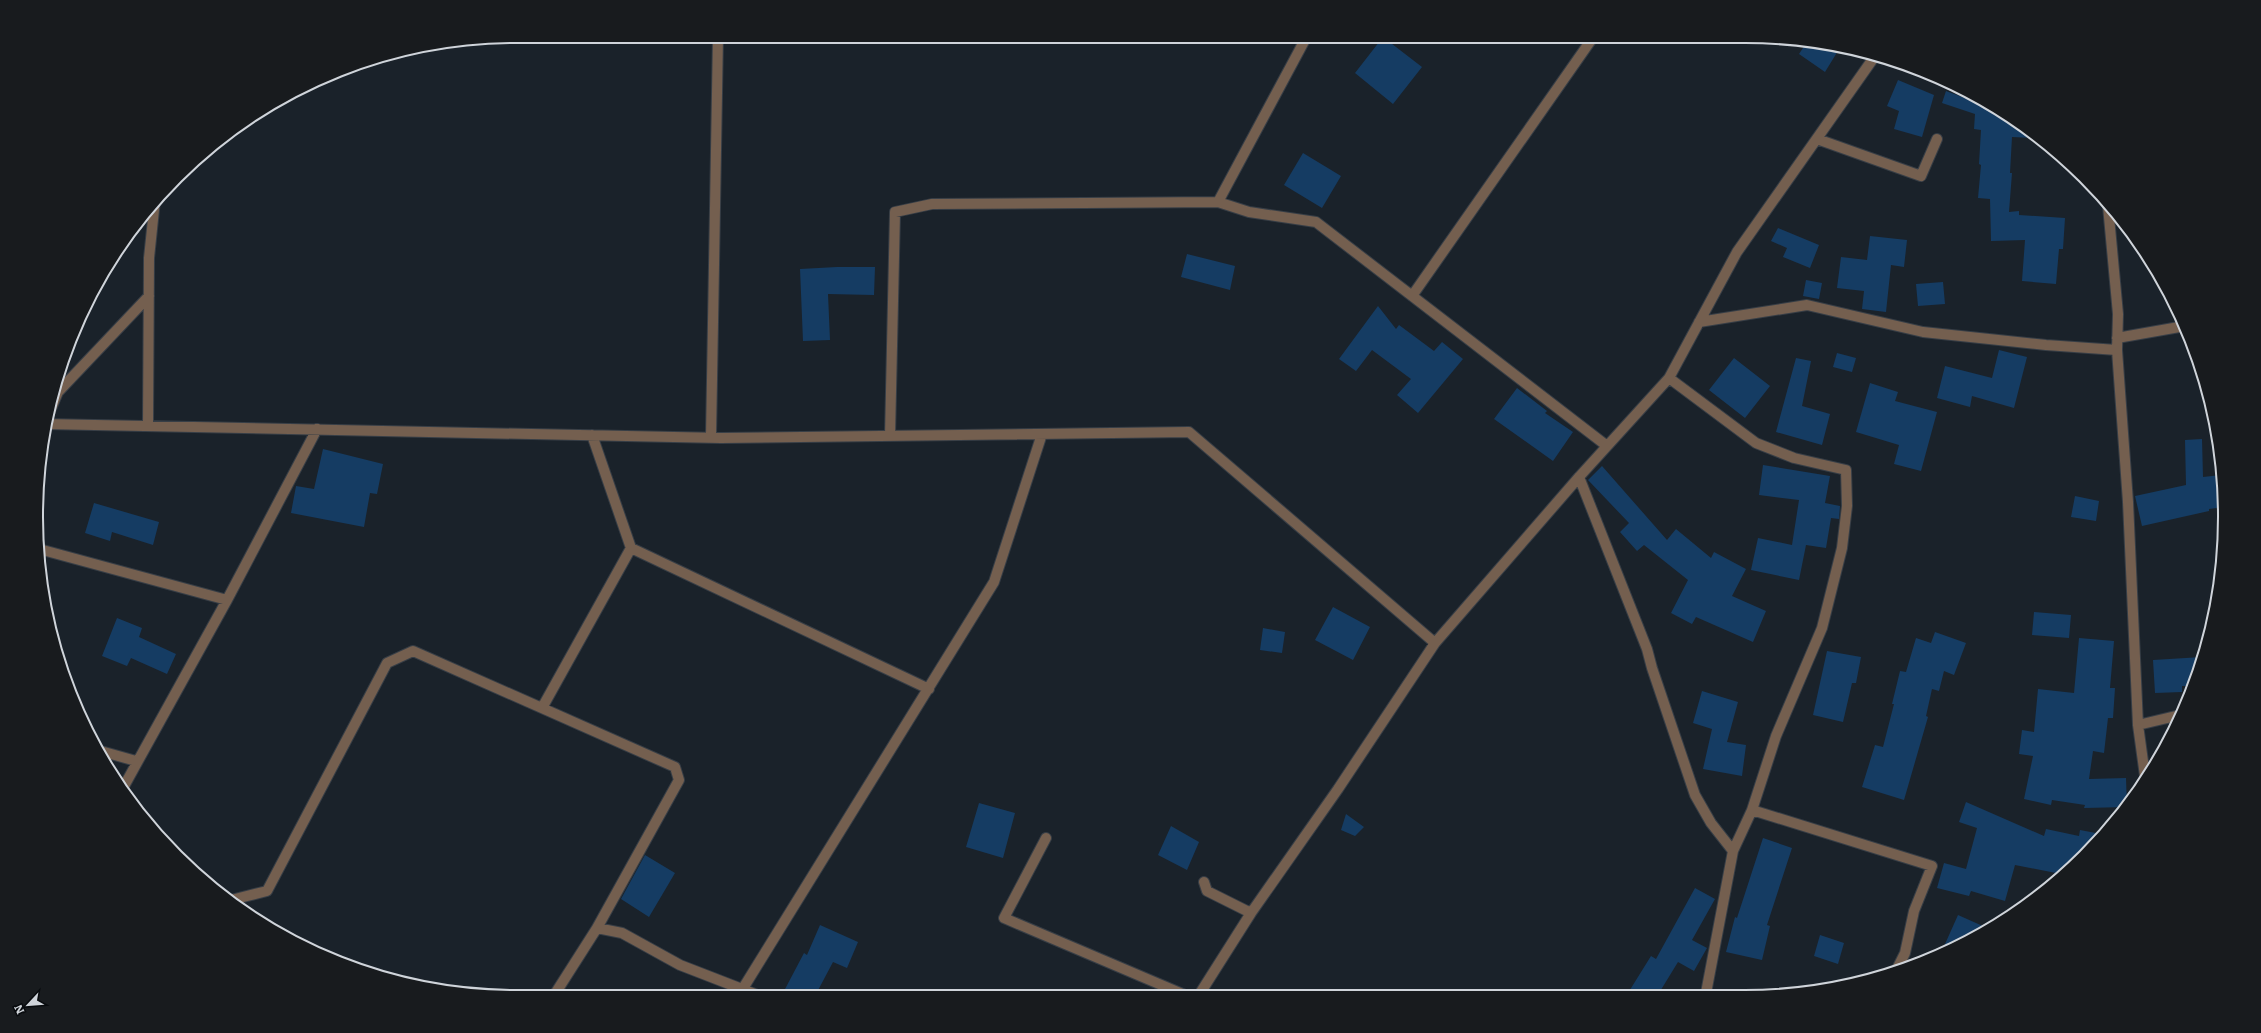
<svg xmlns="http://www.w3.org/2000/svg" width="2261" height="1033" viewBox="0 0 2261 1033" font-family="Literata,serif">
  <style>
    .building { fill: #153c63 }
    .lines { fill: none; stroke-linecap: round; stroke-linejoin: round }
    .minor-casing { stroke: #373e46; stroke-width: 12 }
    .minor { stroke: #745f4f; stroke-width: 10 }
    .rim { fill: none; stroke: #cfd4da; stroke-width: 2 }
  </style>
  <rect width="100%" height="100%" fill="#1a222a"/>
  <path class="building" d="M1383,37L1422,67L1393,104L1355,73Z
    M1807,42L1838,45L1841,46L1825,72L1799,54Z
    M1898,80L1934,95L1922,137L1894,129L1899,111L1887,106Z
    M1946,91L1976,102V98L2011,117L2037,138L2012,137L2010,173H2012L2009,212L2019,211V215L2065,218L2063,249H2059L2056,284L2022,281L2025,240L1991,241L1990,199L1978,198L1981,165L1979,164L1981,130L1974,129L1975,114L1942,103Z
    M1303,153L1341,176L1322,208L1284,185Z
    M1778,228L1819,245L1810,268L1783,257L1787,248L1771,241Z
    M1870,236L1907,240L1904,267L1891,265L1886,312L1862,309L1864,291L1837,288L1841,257L1867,260Z
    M1187,254L1235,266L1230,290L1181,277Z
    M837,267H875L874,295L828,294L830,340L803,341L800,269Z
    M1806,280L1822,283L1819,299L1803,296Z
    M1943,282L1945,304L1918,306L1916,284Z
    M1378,306L1396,329L1399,325L1434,351L1442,342L1463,359L1418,413L1397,395L1411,379L1372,350L1356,371L1339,359Z
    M1999,350L2027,357L2014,408L1972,396L1970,407L1937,398L1945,366L1992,378Z
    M1837,353L1856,358L1852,372L1833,367Z
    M1734,358L1770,386L1745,418L1709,390Z
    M1796,358L1811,361L1802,406L1830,414L1822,445L1776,432Z
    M1870,383L1898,392L1895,401L1937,412L1921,471L1894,464L1899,445L1856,432Z
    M1517,388L1547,411L1545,413L1573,432L1553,461L1494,419Z
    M2202,439L2203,477L2221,475L2224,507L2209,509V511L2142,526L2135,496L2186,485L2185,440Z
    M323,449L383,464L377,494L370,493L364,527L291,513L296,486L314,489Z
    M1763,465L1830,476L1825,503L1840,506L1839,519L1831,518L1826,548L1806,545L1799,580L1751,570L1758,538L1792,545L1799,500L1759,495Z
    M1602,466L1667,540L1676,529L1711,558L1714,552L1746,569L1732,596L1766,611L1753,642L1696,617L1692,624L1671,613L1688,580L1644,545L1637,551L1620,532L1629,523L1588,480Z
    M2075,496L2099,501L2096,521L2071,517Z
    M94,503L159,522L153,545L112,532L110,541L85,533Z
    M1333,607L1370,627L1353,660L1315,640Z
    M2034,612L2071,615L2069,638L2032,635Z
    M117,618L142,628L139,637L176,654L167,674L131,658L127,666L102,656Z
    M1263,628L1285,632L1282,653L1260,650Z
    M1935,632L1966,643L1954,675L1944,671L1939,691L1932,689L1926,716L1928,717L1904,800L1862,787L1875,745L1883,747L1894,704H1892L1900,671L1906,672L1916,638L1931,643Z
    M2079,638L2114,641L2110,688H2115L2113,718H2108L2104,753L2093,751L2089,779L2126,778L2127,807L2084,808L2085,805L2052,800L2051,805L2024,799L2033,756L2019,754L2022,730L2034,732L2038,689L2074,693Z
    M1827,651L1861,657L1856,683H1852L1843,722L1813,715Z
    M2202,657L2193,686H2182V692L2155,693L2153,660Z
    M1702,691L1738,702L1727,742L1746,745L1742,776L1703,769L1712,729L1693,723Z
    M1966,802L2044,836L2046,829L2079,836L2080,830L2101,834L2061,874L2015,865L2005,901L1971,891L1969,896L1937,888L1944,863L1966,869L1977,828L1959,822Z
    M979,803L1015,813L1003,858L966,847Z
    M1346,814L1364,827L1355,836L1341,830Z
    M1171,826L1199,842L1187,870L1158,855Z
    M1763,838L1792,848L1767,925L1770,926L1762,960L1726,952L1735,917L1737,918Z
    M645,855L675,873L649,917L621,899Z
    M1695,888L1715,899L1692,940L1707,948L1694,971L1678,962L1659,993H1628L1651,956L1656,959Z
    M1958,915L1985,927L1941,953Z
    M820,925L858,942L847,968L833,962L815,996H794L784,991L804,953L807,955Z
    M1820,935L1844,943L1838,964L1814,956Z"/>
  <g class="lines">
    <defs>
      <path id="minor" d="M1817,139L1921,176L1937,139
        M1218,202L1307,36
        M2108,206L2118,314L2117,350L2128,502L2138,725L2145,776
        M1412,296L1594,36
        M1699,322L1807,305L1923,332L2046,345L2117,350
        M2117,338L2185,326
        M1669,378L1756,443L1794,458L1846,470L1847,506L1842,548L1822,628L1776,736L1752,810L1733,851L1706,993
        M45,423L58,392L149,296
        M45,424L721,438L1189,432L1435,643
        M148,426L149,258L155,200
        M592,435L631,548
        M890,436L895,212L932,204L1218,202L1249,212L1316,222L1607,446
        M711,437L718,36
        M1579,477L1647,649L1652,668L1695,795L1711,823L1733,851
        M39,549L227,600
        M542,708L631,548L929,689
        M2138,725L2180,715
        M97,750L136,761
        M123,788L227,600L317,429
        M1752,810L1932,866L1914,911L1905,953L1897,969
        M1046,838L1004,918L1185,995
        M1204,882L1207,891L1251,913
        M231,900L267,891L387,663L413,651L675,767L679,780L597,928
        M742,990L994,582L1042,434
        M1199,995L1251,913L1338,789L1435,643L1579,477L1669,378L1737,252L1875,56
        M553,997L597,928L622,933L680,965L760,996"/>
    </defs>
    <use href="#minor" class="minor-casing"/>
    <use href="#minor" class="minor"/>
  </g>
  <path d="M0 0H2261V1033H0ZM516 43H1745A473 473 0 0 1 2218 516V517A473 473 0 0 1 1745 990H516A473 473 0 0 1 43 517V516A473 473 0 0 1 516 43Z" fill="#181b1e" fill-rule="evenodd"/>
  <path class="rim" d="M516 43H1745A473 473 0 0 1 2218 516V517A473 473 0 0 1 1745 990H516A473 473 0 0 1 43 517V516A473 473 0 0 1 516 43Z"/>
  <g transform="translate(28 1005) rotate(244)" stroke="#080b0e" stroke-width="3" paint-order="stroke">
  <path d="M0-3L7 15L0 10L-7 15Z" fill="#cfd4da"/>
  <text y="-6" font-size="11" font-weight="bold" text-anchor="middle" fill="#cfd4da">N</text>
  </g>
</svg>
